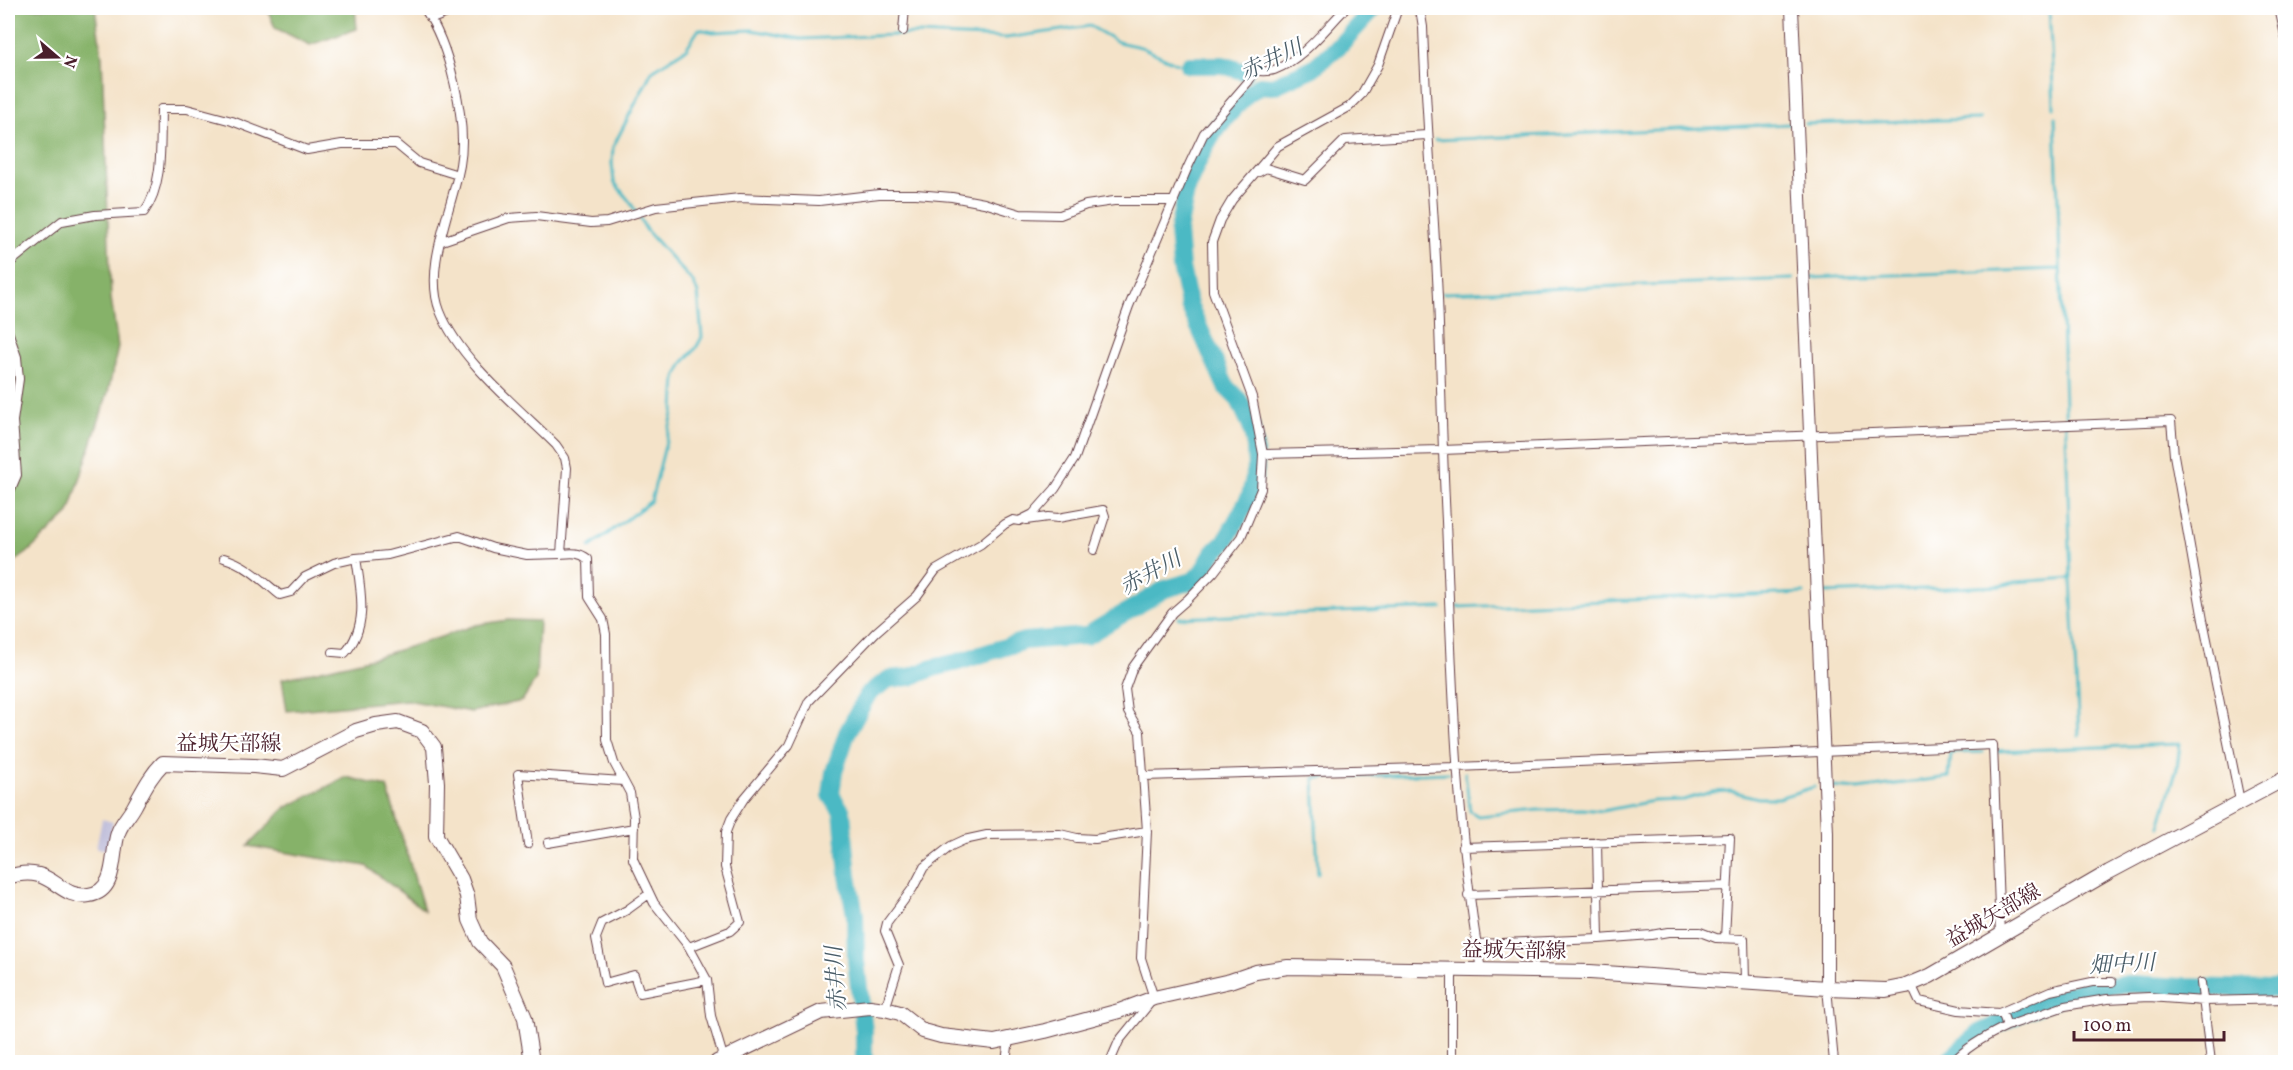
<svg xmlns="http://www.w3.org/2000/svg" width="2293" height="1070" viewBox="0 0 2293 1070" font-family="Vollkorn,'Noto Serif JP',serif">
  <style>
    .industrial { fill: #c2c1dc }
    .forest { fill: #86b269; stroke: #68684a; stroke-width: 1.5 }
    .lines { fill: none; stroke-linecap: round; stroke-linejoin: round }
    .stream { stroke: #4bb9c4; stroke-width: 3 }
    .river { stroke: #4bb9c4; stroke-width: 18 }
    .street-casing { stroke: #643c43; stroke-width: 10 }
    .secondary-casing { stroke: #643c43; stroke-width: 14 }
    .primary-casing { stroke: #643c43; stroke-width: 16 }
    .street { stroke: #fff; stroke-width: 8 }
    .secondary { stroke: #fff; stroke-width: 12 }
    .primary { stroke: #fff; stroke-width: 14 }
    .labels { text-anchor: middle; stroke-width: 4.5; stroke-linejoin: round; paint-order: stroke }
    .street-label { font-size: 21px; fill: #4a1f2b; stroke: #fff }
    .water-label { font-size: 22px; font-style: italic; fill: #4a5d68; stroke: #fff }
  </style>
  <rect width="100%" height="100%" fill="#fff"/>
  <filter id="ink" filterUnits="userSpaceOnUse"><feTurbulence type="fractalNoise" baseFrequency=".0167" numOctaves="2"/><feDisplacementMap in="SourceGraphic" scale="12" xChannelSelector="R" yChannelSelector="G"/><feConvolveMatrix kernelMatrix="1 2 1 2 8 2 1 2 1" color-interpolation-filters="sRGB"/></filter>
  <filter id="wash" filterUnits="userSpaceOnUse"><feTurbulence type="fractalNoise" baseFrequency=".008" numOctaves="4" result="noise"/><feDisplacementMap in="SourceGraphic" scale="24" xChannelSelector="R" yChannelSelector="G"/><feGaussianBlur stdDeviation="1.35" result="paint"/><feColorMatrix in="noise" values="0 0 0 0 0 0 0 0 0 0 0 0 0 0 0 0 0 1.4 0 .05"/><feComposite in="paint" operator="in"/></filter>
  <g filter="url(#wash)">
    <rect width="100%" height="100%" fill="#f4e3c9"/>
    <path class="industrial" d="M102,819L113,822L108,850L96,848Z"/>
    <path class="forest" d="M8,8H95L102,57L111,298L118,347L108,392L69,513L27,553L8,566Z
      M267,8H355L357,29L310,45L275,28Z
      M508,620L539,621L536,679L522,701L471,712L407,700L287,711L282,679L369,659L438,638L476,625Z
      M346,777L387,787L424,910L366,866L248,846L285,808Z"/>
    <g class="lines">
      <path class="stream" d="M2049,8L2054,107
        M2055,117L2071,578L2079,736
        M1805,124L1980,119
        M1435,140L1791,124
        M1809,278L2059,269
        M1443,293L1793,279
        M590,547L651,501L674,410L676,377L683,363L696,348L702,337L698,293L693,282L647,231L630,202L614,182L612,163L613,147L652,71L686,49L699,29L713,32L752,30L801,39L918,34L1006,38L1090,26L1118,42L1141,47L1178,64
        M1822,593L2001,586L2015,582L2071,578
        M1458,607L1804,593
        M1179,618L1441,608
        M1996,751L2180,744L2177,768L2160,826
        M1465,773L1470,811L1478,816L1539,810L1583,809L1602,811L1653,801L1683,800L1712,792L1731,791L1758,798H1778L1814,787
        M1832,787L1858,789L1949,777L1951,753L1983,752
        M1318,874L1314,778L1449,773
        M2211,1009L2217,1062"/>
      <path class="river" d="M1189,65H1223L1245,72
        M864,1062V1031L856,961L855,915L848,876L842,812L831,795L834,772L847,733L868,694L889,679L910,677L933,668L958,662L1024,641L1086,636L1165,589L1193,581L1203,571L1213,553L1225,542L1250,496L1256,469L1255,447L1251,426L1239,400L1226,387L1189,305L1181,267L1178,231L1187,187L1201,155L1215,130L1245,96L1260,85L1273,86L1313,68L1339,46L1374,8
        M1946,1062L1979,1033L2024,1012L2084,988L2134,984L2182,987L2272,989L2286,987"/>
    </g>
  </g>
  <g filter="url(#ink)">
    <g class="lines">
      <defs>
        <path id="street" d="M424,8C449,43 468,121 460,165C452,209 423,268 440,311C459,360 519,408 556,445L565,458L567,468L561,554C572,553 579,552 588,559L589,597L603,619L606,634L607,740L614,763L630,793L634,818L633,859L654,903L689,947L707,980L711,1016L724,1060
          M1415,8L1421,15L1423,27C1426,118 1434,207 1438,298C1441,372 1442,446 1446,521C1452,671 1455,821 1481,970
          M2279,8L2286,40
          M432,19L459,8
          M903,31L905,8
          M1259,172L1266,168L1305,180L1345,140L1427,135
          M442,241L509,218L536,216L591,223L607,222L656,207L740,198L819,201L879,194H916L952,197L984,203L1020,214L1060,215L1086,205L1114,201H1174
          M8,264L62,221L95,215L144,212C164,185 160,142 161,109H187L232,121L307,150L342,144H396L419,163L458,175
          M8,331L17,357L19,379L13,421L17,475L8,496
          M1263,454L1442,450L2171,421L2174,455L2203,620L2240,801
          M1026,520L1048,517L1058,518L1103,510L1105,516L1094,550
          M224,558C246,564 263,581 280,595L291,592L305,577L334,563L356,558L388,555L459,536L493,548L527,555L561,554
          M333,652L345,653C369,626 361,591 356,558
          M1144,776L1457,767L1993,745L2000,935
          M1597,842L1599,939
          M548,843L634,828
          M528,844L518,774L623,781
          M1463,847L1730,838L1725,938
          M649,894L627,910L602,923L596,938L605,983L634,975L640,993L707,980
          M1468,895L1727,886
          M1476,944L1599,939L1651,935L1668,932H1700L1716,938L1744,939L1745,982
          M689,947L730,931L740,922L725,867L726,832L731,819L743,800L789,745L809,701L876,632L917,596L936,570L981,544L1005,524L1013,520L1019,521L1033,514L1055,489L1075,458L1129,306L1187,169L1204,133L1248,82L1255,71C1261,71 1268,72 1274,70C1303,59 1325,29 1346,8
          M1452,970V1062
          M2201,983L2211,1062
          M1911,984L1919,1001L1959,1010L1999,1013L2050,991L2092,982H2112
          M1827,988L1834,1062
          M885,1009L899,965L885,931L887,923L913,888L924,867L951,846L964,840L987,835L1060,834L1077,838L1095,839L1147,831
          M2007,1026L2065,1006L2107,999L2149,997L2204,1001L2286,999
          M1006,1062L1009,1039
          M1110,1062L1119,1041L1154,998L1141,958L1147,831L1140,732L1128,712L1125,689L1133,667L1172,613L1188,599L1214,572L1241,537L1261,489L1263,454L1252,397L1213,291L1212,242L1220,220L1232,200L1278,146L1349,107L1361,95L1378,65L1398,8
          M1953,1062C1967,1046 1988,1035 2007,1026L2002,1012"/>
        <path id="secondary" d="M1792,8L1827,833V988"/>
        <path id="primary" d="M8,877C53,862 57,900 89,895C118,891 111,853 118,833C121,823 130,815 135,805C144,789 150,776 163,763L254,766L283,769L356,731L376,725L398,722L422,731L434,747L437,783L436,836L461,879L467,896L470,920L480,942L503,966L525,1018L532,1062
          M717,1062L821,1012L870,1007L885,1009L900,1013L923,1031L941,1036L994,1042L1045,1031L1119,1011L1154,998L1230,981L1256,972L1288,967L1590,972L1827,988L1886,990L1906,986L1930,976L2109,872L2286,778"/>
      </defs>
      <use href="#street" class="street-casing"/>
      <use href="#secondary" class="secondary-casing"/>
      <use href="#primary" class="primary-casing"/>
      <use href="#street" class="street"/>
      <use href="#secondary" class="secondary"/>
      <use href="#primary" class="primary"/>
    </g>
  </g>
  <g class="labels">
    <g class="street-label">
      <text x="229" y="750">益城矢部線</text>
      <text transform="translate(1993 915) rotate(-30)" y="7">益城矢部線</text>
      <text transform="translate(1514 950) rotate(1)" y="7">益城矢部線</text>
    </g>
    <g class="water-label">
      <text transform="translate(1271 59) rotate(-25)" y="8">赤井川</text>
      <text transform="translate(1150 572) rotate(-29)" y="8">赤井川</text>
      <text transform="translate(2122 963) rotate(-3)" y="8">畑中川</text>
      <text transform="translate(835 979) rotate(-94)" y="8">赤井川</text>
    </g>
  </g>
  <rect width="2293" height="1070" fill="none" stroke="#fff" stroke-width="30"/>
  <g transform="translate(57 57) rotate(110)" stroke="#ffffff" stroke-width="4.5" paint-order="stroke">
  <path d="M0-4.5L10 22L0 15L-10 22Z" fill="#4a1f2b"/>
  <text y="-9" font-size="16" font-weight="bold" text-anchor="middle" fill="#4a1f2b">N</text>
  </g>
  <path d="M2074 1031v9h150v-9" fill="none" stroke="#4a1f2b" stroke-width="3"/>
  <text x="2083" y="1031" font-size="18" fill="#4a1f2b" stroke="#ffffff" stroke-width="4.5" paint-order="stroke">100 m</text>
</svg>
